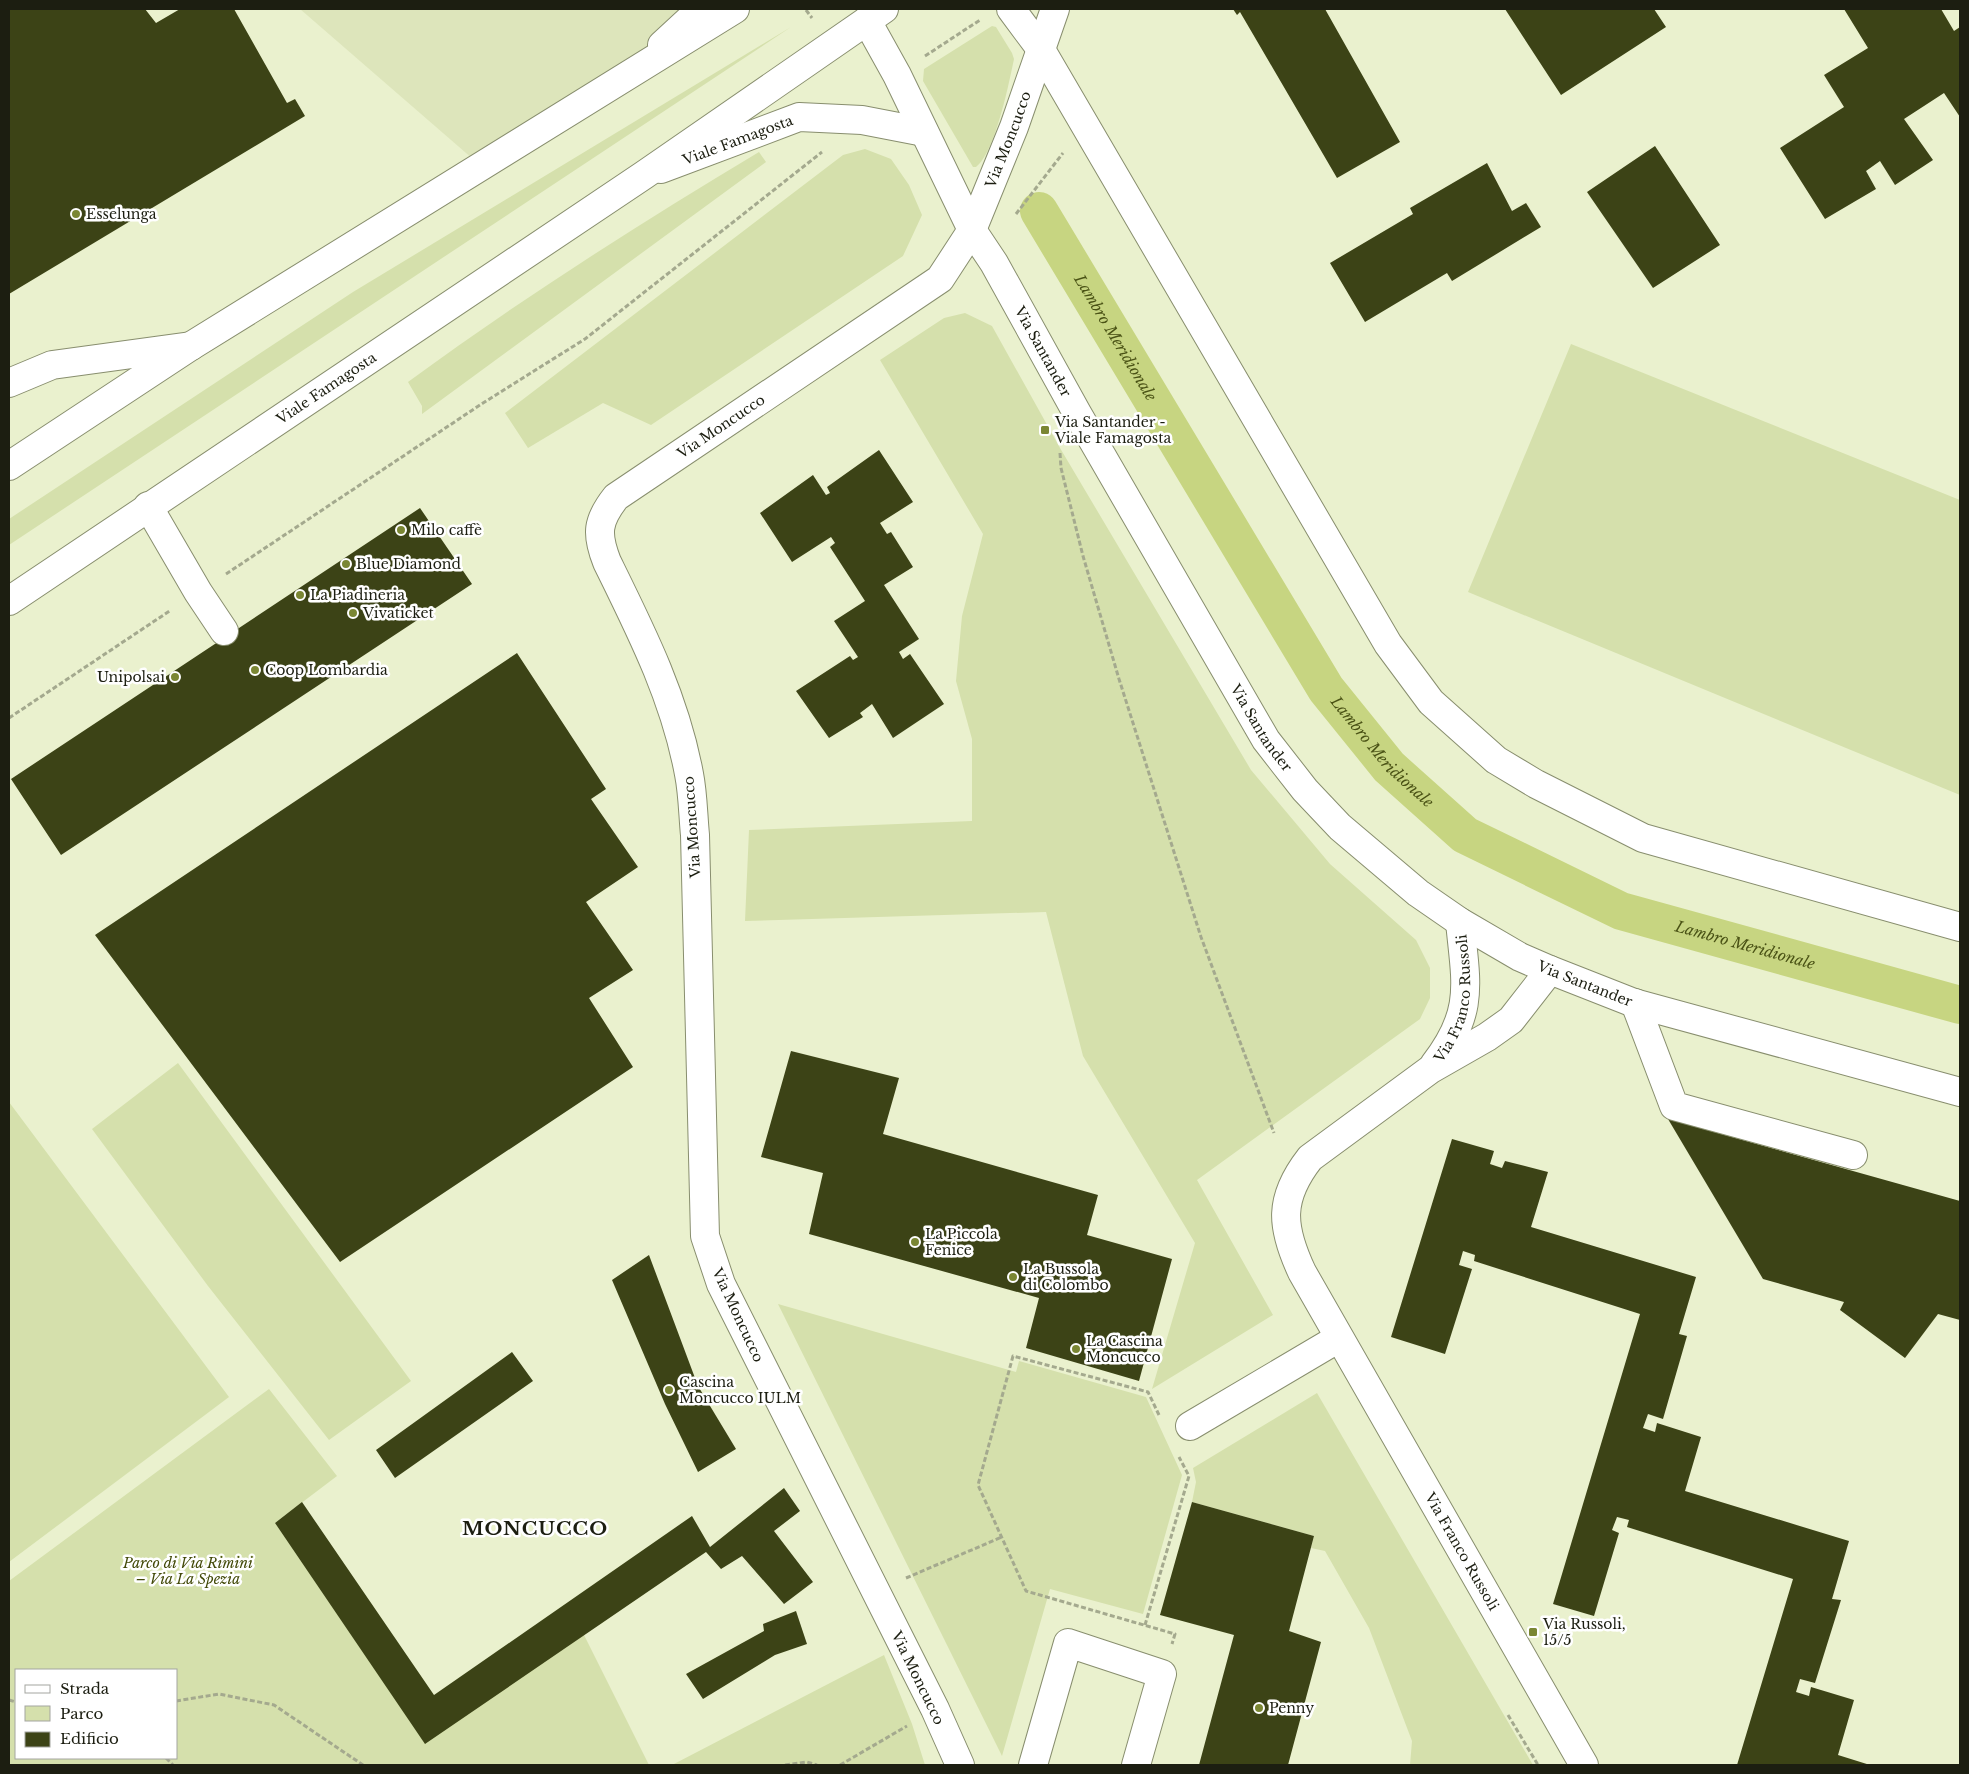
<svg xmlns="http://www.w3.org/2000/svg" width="1969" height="1774" viewBox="0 0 1969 1774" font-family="'Libre Baskerville',serif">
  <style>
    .built { fill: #dde5bb }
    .green { fill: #d5e0ac; fill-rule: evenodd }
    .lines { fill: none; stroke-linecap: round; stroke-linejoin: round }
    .canal { stroke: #c7d581; stroke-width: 38 }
    .building { fill: #3c4316 }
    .minor-casing { stroke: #888e6e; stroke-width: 30 }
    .major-casing { stroke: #888e6e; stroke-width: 30 }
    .path { stroke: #a4a98e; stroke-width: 3; stroke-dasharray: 5 2.5; stroke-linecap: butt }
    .minor { stroke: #fff; stroke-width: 28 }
    .major { stroke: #fff; stroke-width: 28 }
    .poi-dot { fill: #7a8633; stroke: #fff; stroke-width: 2 }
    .labels { text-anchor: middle; stroke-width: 5; stroke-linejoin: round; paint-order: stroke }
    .street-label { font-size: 14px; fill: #1c1e11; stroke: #fff }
    .poi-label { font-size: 14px; fill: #1c1e11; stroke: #fff; text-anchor: start }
    .park-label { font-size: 14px; font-style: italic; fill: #424908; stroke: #fff }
    .water-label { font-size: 15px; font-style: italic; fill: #4a5215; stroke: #fff }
    .district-label { font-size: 19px; font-weight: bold; letter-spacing: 1px; fill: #1c1e11; stroke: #fff }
  </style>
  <rect width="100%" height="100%" fill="#eaf1ce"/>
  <path class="built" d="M300,9H735L481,166Z"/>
  <path class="green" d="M992,26L996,27L1012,53L1014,59C1009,83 995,153 976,167H973L923,81L924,69Z
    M791,27L9,545V519L353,292Z
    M865,149L891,159L909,185L922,215L903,256L651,425L603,403L528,448L505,413L843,155Z
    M759,152L766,162L422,414V406L408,382C521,299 639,224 759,152Z
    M965,313L992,326L1060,448L1251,770L1330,864L1416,940L1430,968V998L1420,1019L1197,1180L1273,1315L1152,1389L1195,1243L1083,1056L1046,912L745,921L749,830L972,821V739L956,681L962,616L983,534L880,360L944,318Z
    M1571,344L1960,500V795L1468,592Z
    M178,1063L411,1381L329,1440L208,1286L92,1129Z
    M9,1102L229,1397L9,1562Z
    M778,1304L1016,1372L1019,1361L1146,1397L1182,1475L1143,1614L1050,1589L1002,1756Z
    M269,1389L337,1476L275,1523L425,1743L584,1635L649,1765H9V1581ZM16,1670H176V1758H16Z
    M1317,1393L1533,1765H1410L1412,1741L1369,1628L1325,1551L1311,1548L1314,1536L1192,1502L1196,1482L1193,1468Z
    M884,1655L912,1724L925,1765H672Z"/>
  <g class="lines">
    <path class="canal" id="s1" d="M1039,211L1326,689L1389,767L1465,835L1621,911L1960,1005"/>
  </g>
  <path class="building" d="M9,9H145L156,23L180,9H234L287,103L295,99L305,116L9,294Z
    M1233,9H1325L1400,142L1337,178L1240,12L1237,15Z
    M1505,9H1654L1666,27L1561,95Z
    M1844,9H1941L1954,31L1960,27V117L1944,93L1904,119L1933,160L1895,185L1880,161L1866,171L1876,189L1825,219L1780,148L1844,107L1824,75L1868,48Z
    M1655,146L1720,245L1653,288L1587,192Z
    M1487,163L1512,211L1526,203L1541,227L1452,281L1447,273L1365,322L1330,263L1413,214L1410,208Z
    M879,450L913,502L880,523L887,534L891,532L913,567L884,585L919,639L899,652L903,659L910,654L944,704L893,738L872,704L860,713L863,717L829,738L796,691L850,656L853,660L858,657L834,621L865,601L830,547L835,543L831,537L792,562L760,513L813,475L826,495L830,493L827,487Z
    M420,508L472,584L61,855L11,779Z
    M517,653L606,789L591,799L638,867L586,902L633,970L589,998L633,1067L340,1262L95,935Z
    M791,1051L899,1078L883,1134L1098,1195L1087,1235L1172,1259L1139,1381L1026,1348L1039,1298L809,1234L823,1173L761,1157Z
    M1668,1119L1960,1201V1320L1938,1314L1905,1358L1840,1310L1844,1302L1763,1279Z
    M1452,1139L1494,1151L1490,1164L1502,1168L1505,1161L1548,1172L1531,1227L1696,1277L1679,1334L1687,1336L1663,1419L1648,1414L1643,1428L1655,1432L1657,1423L1701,1437L1685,1491L1849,1541L1832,1599L1841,1600L1815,1683L1800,1679L1796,1692L1809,1696L1811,1687L1854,1700L1838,1755L1870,1765H1737L1793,1579L1627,1527L1629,1520L1617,1517L1612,1530L1619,1533L1594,1616L1553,1604L1640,1314L1474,1261L1475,1255L1463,1251L1459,1265L1472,1269L1445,1354L1391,1337Z
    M649,1255L698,1386L736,1449L698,1472L665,1404L612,1280Z
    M512,1352L533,1381L395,1478L376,1450Z
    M784,1488L800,1511L774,1531L813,1582L784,1604L742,1556L721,1569L706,1552L425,1744L275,1523L302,1502L434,1695L692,1516L710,1547Z
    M1192,1502L1314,1536L1289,1631L1321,1642L1288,1765H1199L1234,1635L1160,1615Z
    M796,1611L807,1644L775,1655L703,1699L686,1674L764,1631L763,1624Z"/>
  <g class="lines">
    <defs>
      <g id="minor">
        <path d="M1011,9L1040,48L1388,644L1431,702L1496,760L1536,784L1643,838L1960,927"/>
        <path id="s2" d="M867,21L897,75L972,230L994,263L1077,413L1266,740L1305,790L1340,827L1418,893L1460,922L1520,957L1550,970L1634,1003L1960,1092"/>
        <path d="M662,45L701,9"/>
        <path id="s3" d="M661,169L799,117L862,120L924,132"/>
        <path d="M9,383L52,365L191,346"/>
        <path d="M148,506L198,592L224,631"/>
        <path id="s4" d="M1550,970L1511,1020L1487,1037L1431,1069L1310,1158C1278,1199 1281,1227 1302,1272L1584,1765"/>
        <path d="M1635,1003L1674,1106L1853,1155"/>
        <path id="s5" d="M1434,1065C1475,1012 1466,984 1460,922"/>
        <path d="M1190,1426L1339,1338"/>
        <path id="s6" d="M960,1765L935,1709L721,1284L705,1236L695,835C693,815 693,794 689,774C675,698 641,631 607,562C596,534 597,521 616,497L940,279L972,230L1014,127L1055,9"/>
        <path d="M1033,1765L1068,1643L1162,1674L1136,1765"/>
      </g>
      <g id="major">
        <path d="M9,466L191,346L735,9"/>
        <path id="s7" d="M9,601L644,175L884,9"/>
      </g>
    </defs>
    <use href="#minor" class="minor-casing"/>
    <use href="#major" class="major-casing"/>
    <path class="path" d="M806,10L812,18
      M925,56L980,20
      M1016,214L1063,153
      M1060,453L1061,468L1083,556L1119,679L1201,937L1274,1133
      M226,574L483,403L585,339L822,152
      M9,718L171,610
      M1159,1415L1148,1392L1013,1356L978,1485L1026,1591L1175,1634L1172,1644
      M906,1578L1002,1537
      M1145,1625L1189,1476L1179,1457
      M9,1700L16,1702
      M176,1701L219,1694L274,1705L363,1765
      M1508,1715L1538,1765
      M166,1758L173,1765
      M785,1765L807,1762L817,1765
      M840,1765L907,1726"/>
    <use href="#minor" class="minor"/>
    <use href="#major" class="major"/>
  </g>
  <g class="poi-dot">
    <circle cx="76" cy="214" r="5"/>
    <rect x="1040" y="425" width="10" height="10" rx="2.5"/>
    <circle cx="401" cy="530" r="5"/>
    <circle cx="346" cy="564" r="5"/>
    <circle cx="300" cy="595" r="5"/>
    <circle cx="353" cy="613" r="5"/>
    <circle cx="255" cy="670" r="5"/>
    <circle cx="175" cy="677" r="5"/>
    <circle cx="915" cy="1242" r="5"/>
    <circle cx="1013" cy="1277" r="5"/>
    <circle cx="1076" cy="1349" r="5"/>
    <circle cx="669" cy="1390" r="5"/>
    <rect x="1528" y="1627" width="10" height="10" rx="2.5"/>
    <circle cx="1259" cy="1708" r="5"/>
  </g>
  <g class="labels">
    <g class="street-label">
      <text dy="5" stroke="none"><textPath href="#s6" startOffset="1895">Via Moncucco</textPath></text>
      <text dy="5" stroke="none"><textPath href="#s3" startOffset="82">Viale Famagosta</textPath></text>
      <text dy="5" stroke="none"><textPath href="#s2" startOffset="375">Via Santander</textPath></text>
      <text dy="5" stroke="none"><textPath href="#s7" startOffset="382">Viale Famagosta</textPath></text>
      <text dy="5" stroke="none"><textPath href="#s6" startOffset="1475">Via Moncucco</textPath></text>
      <text dy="5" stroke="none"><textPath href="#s2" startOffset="810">Via Santander</textPath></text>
      <text transform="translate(692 827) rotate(-94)" y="5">Via Moncucco</text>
      <text dy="5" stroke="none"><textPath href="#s2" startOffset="1230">Via Santander</textPath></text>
      <text dy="5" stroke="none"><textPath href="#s5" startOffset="72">Via Franco Russoli</textPath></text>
      <text transform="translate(738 1315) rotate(65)" y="5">Via Moncucco</text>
      <text dy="5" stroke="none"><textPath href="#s4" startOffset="752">Via Franco Russoli</textPath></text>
      <text transform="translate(918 1678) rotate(64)" y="5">Via Moncucco</text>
    </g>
    <g class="poi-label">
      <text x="86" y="219">Esselunga</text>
      <text x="1055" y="427">Via Santander -<tspan x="1055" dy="16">Viale Famagosta</tspan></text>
      <text x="411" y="535">Milo caffè</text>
      <text x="356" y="569">Blue Diamond</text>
      <text x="310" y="600">La Piadineria</text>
      <text x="363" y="618">Vivaticket</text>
      <text x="265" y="675">Coop Lombardia</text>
      <text x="165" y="682" text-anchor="end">Unipolsai</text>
      <text x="925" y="1239">La Piccola<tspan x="925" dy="16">Fenice</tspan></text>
      <text x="1023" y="1274">La Bussola<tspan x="1023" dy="16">di Colombo</tspan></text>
      <text x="1086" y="1346">La Cascina<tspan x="1086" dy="16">Moncucco</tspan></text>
      <text x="679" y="1387">Cascina<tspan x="679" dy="16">Moncucco IULM</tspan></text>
      <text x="1543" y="1629">Via Russoli,<tspan x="1543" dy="16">15/5</tspan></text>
      <text x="1269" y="1713">Penny</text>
    </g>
    <g class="park-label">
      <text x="188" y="1568">Parco di Via Rimini<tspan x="188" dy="16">– Via La Spezia</tspan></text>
    </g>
    <g class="water-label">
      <text dy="5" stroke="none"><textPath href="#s1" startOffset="148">Lambro Meridionale</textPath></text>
      <text dy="5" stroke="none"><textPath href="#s1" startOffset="642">Lambro Meridionale</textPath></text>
      <text dy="5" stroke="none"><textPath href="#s1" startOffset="1062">Lambro Meridionale</textPath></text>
    </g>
    <g class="district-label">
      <text x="535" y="1535">MONCUCCO</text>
    </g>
  </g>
  <rect width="1969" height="1774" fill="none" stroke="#1c1e11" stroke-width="20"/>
  <rect x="15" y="1669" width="162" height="90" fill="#ffffff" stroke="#a4a5a0"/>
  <rect x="25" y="1685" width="25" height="8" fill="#ffffff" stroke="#a4a5a0"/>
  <text x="60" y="1694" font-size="15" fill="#1c1e11">Strada</text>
  <rect x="25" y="1706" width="25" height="15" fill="#d5e0ac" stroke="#a4a5a0"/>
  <text x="60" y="1719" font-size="15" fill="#1c1e11">Parco</text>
  <rect x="25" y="1732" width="25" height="15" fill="#3c4316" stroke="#a4a5a0"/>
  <text x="60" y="1744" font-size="15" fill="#1c1e11">Edificio</text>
</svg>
